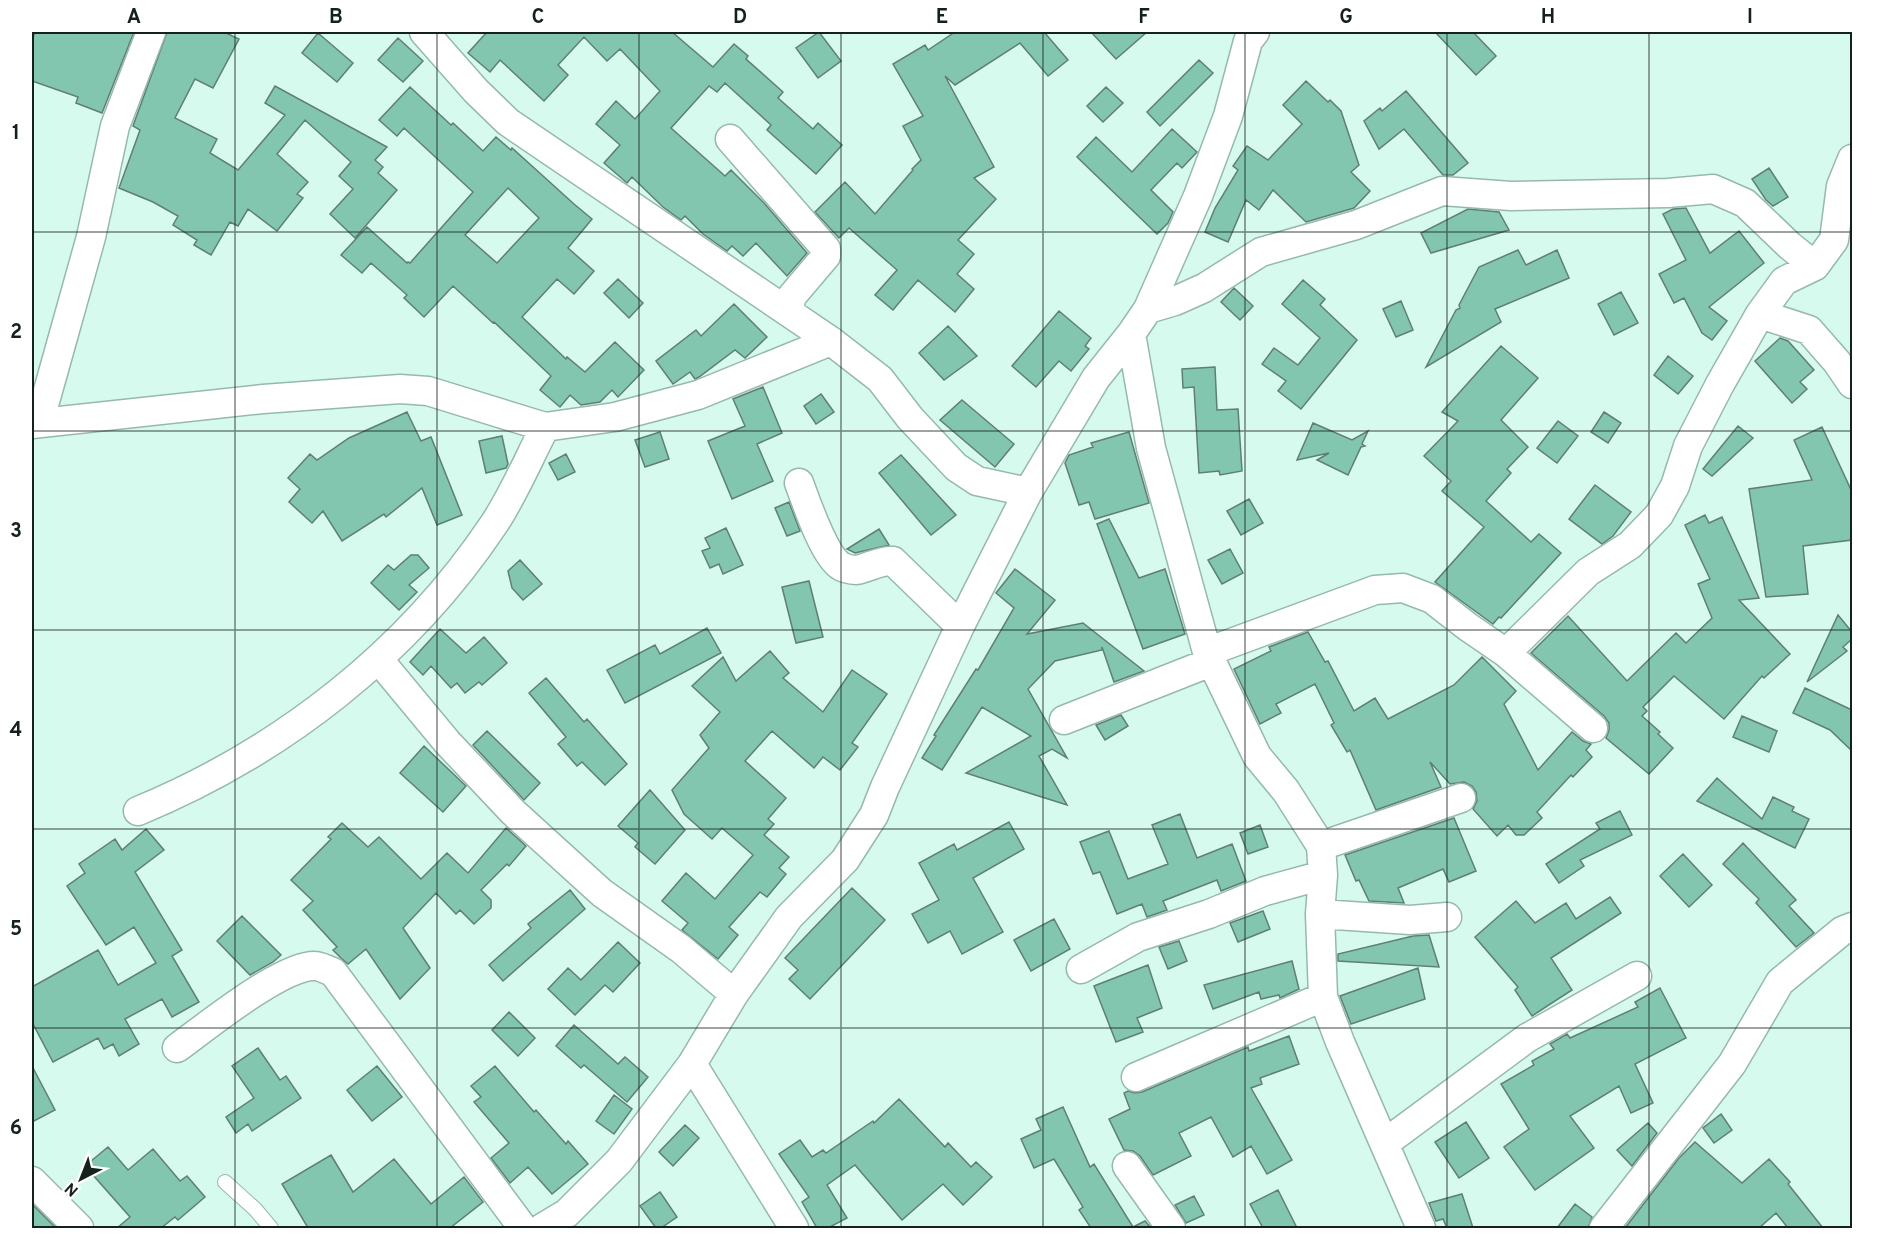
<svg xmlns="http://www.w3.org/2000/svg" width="1884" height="1260" viewBox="0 0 1884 1260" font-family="Overpass,sans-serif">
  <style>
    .building { fill: #83c6af; stroke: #5f7f73; stroke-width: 1.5; fill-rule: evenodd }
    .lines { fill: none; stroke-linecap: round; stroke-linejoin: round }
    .lane-casing { stroke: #97b9ad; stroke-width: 16 }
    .street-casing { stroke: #97b9ad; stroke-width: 31 }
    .lane { stroke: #fff; stroke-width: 14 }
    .street { stroke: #fff; stroke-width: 28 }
    .grid { fill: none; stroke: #14211d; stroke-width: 1.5; stroke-opacity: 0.55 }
    .neatline { fill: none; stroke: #14211d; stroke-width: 2 }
    .grid-label { font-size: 20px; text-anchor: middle; font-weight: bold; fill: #14211d }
  </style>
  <rect width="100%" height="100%" fill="#d6faed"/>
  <path class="building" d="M35,32H134L102,113L76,103L78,97L32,81V40Z
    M167,32H224L239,39L213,88L195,79L175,118L217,139L210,153L238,170L285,115L265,103L275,86L387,147L375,160L383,167L378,173L397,190L355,238L330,214L353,189L339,176L351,162L305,120L277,154L308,182L297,194L303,198L277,231L248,209L238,226L230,222L211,255L194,245L197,240L173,225L178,216L153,202L119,188L140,130L133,126Z
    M487,32H672L713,67L734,44L748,56L746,59L783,92L778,98L813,129L818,123L842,145L816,174L767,130L771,125L725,83L717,92L709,86L671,128L725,176L731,170L764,203L807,253L787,276L756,243L743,256L732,246L727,251L703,234L685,216L681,220L663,207L632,177L627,183L604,163L620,145L596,124L616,101L635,119L660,91L620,49L607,61L584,37L558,65L568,75L544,101L500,60L490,72L468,53Z
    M819,32L841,61L818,78L796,48Z
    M955,32H1044L1068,60L1048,76L1020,43L955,85L945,76L994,167L974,178L996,199L958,240L974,254L957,274L974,289L955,312L918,280L893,310L875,295L897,270L849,228L839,238L815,212L845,182L875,214L913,170L912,169L921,160L903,126L923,116L893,64L925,45L928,50Z
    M1091,32H1147L1116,59Z
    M1435,32H1473L1496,56L1476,75Z
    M318,33L353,63L337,82L302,53Z
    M398,38L423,61L403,82L378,60Z
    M1199,60L1213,73L1160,126L1147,112Z
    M1306,81L1328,102L1330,100L1341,111L1359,165L1351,172L1370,191L1354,208L1306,222L1273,190L1259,210L1246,200L1228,242L1205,232L1215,208L1238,170L1233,166L1247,146L1268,160L1302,124L1283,105Z
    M410,87L451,125L453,123L483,151L496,137L511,150L512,148L574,204L592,219L568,248L594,271L574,294L557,279L522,317L566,359L567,357L585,372L615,342L644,370L618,397L612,390L600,402L581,405L570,395L560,407L540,390L551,376L494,322L493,323L453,286L424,317L404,298L407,295L371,263L362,273L341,255L367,227L407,263L408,262L410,263L473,192L404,128L397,136L379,120ZM508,188L539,218L497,263L465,235Z
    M1106,87L1123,103L1103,122L1087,106Z
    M1406,91L1468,163L1453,175H1443L1404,129L1379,149L1364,121L1380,108L1382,111Z
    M1172,129L1197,152L1182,168L1177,163L1151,190L1173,212L1168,223L1157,234L1077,157L1096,137L1132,172Z
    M1769,168L1788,197L1773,206L1766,200L1752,179Z
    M1686,208L1710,253L1739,231L1764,263L1709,307L1727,321L1712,340L1702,333L1684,298L1674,303L1659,274L1686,260L1663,214L1673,209Z
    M1468,209L1499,212L1509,230L1431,253L1421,233Z
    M1518,250L1526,265L1557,250L1569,278L1495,309L1501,322L1426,367L1456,310L1460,308L1459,305L1479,267Z
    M618,279L643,303L629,318L604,293Z
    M1303,280L1325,299L1320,305L1357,340L1301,409L1278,391L1286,381L1262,364L1274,348L1298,365L1320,338L1282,304Z
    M1234,288L1253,306L1240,320L1221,302Z
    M1621,292L1638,323L1614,335L1598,304Z
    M1401,301L1413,330L1396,337L1383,309Z
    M734,304L767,337L745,358L735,350L699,377L695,379L690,372L673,384L656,361L696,330L701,336Z
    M1059,311L1091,338L1085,346L1089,349L1071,371L1059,361L1036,387L1012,366Z
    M948,326L977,356L944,380L919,353Z
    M1780,338L1788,341L1814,370L1800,382L1807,389L1792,403L1755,361Z
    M1501,346L1538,378L1501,420L1528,447L1507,469L1511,473L1486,501L1531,542L1539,534L1561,553L1501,618L1499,617L1493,624L1435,582L1484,527L1442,491L1451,481L1424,456L1458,421L1442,412Z
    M1668,356L1693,376L1678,394L1654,375Z
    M1215,367L1217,410L1238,409L1242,471L1220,475L1219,471L1199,473L1194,387L1183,388L1182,369Z
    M763,387L782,433L757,444L773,481L732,499L708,441L745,426L733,399Z
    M821,394L834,412L816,424L804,406Z
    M962,400L1014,444L995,467L940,420Z
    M407,412L421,441L431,437L462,515L437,525L422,488L386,517L384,514L342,541L323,511L312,523L289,502L300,489L288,478L310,454L317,460L349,438Z
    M1604,412L1621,423L1608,443L1591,432Z
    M1558,421L1578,436L1557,463L1537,448Z
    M1313,423L1352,440L1368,431L1362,444L1365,446L1361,447L1348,475L1317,460L1329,453L1297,460Z
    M1738,426L1753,438L1712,476L1703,469Z
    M1822,427L1852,492V540L1803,546L1808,594L1766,597L1749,489L1812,480L1794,440Z
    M660,432L669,459L645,467L635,440Z
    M1129,432L1149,503L1095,519L1089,502L1079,505L1065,463L1069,455L1093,447L1091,443Z
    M502,436L508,464L506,468L486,473L479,441Z
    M566,454L575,472L558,480L549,463Z
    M901,455L956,515L931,535L879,473Z
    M1595,485L1631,512L1613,536L1602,544L1569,519Z
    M1249,499L1263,523L1241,535L1227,511Z
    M789,502L800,531L787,536L775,508Z
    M1705,515L1709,523L1722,517L1759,598L1739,600L1790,654L1764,678L1762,676L1724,719L1674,676L1643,707L1647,711L1642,716L1660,732L1658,734L1673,748L1649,774L1606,738L1609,730V723L1604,716L1531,653L1568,616L1627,681L1676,633L1686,643L1712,618L1698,584L1710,579L1685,525Z
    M1109,519L1139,578L1165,569L1185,634L1143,649L1097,524Z
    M726,528L743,565L723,574L719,564L710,568L702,551L710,548L705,538Z
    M879,529L889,545L855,553L847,549Z
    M1230,549L1243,573L1222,584L1208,560Z
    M411,555H418L429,568L409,585L417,592L399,610L371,583L388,565L394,570Z
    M520,560L542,584L523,600L512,588L508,571Z
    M1015,569L1055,600L1027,634L1083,623L1144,671L1114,682L1102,647V650L1055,661L1028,689L1067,758L1052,749L1039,756L1067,805L966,773L1031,736L982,707L942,770L922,758L936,736L934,735L976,669L978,670L1014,608L996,593Z
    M809,581L823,637L796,643L782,587Z
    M1838,615L1852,632V639L1843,647L1847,651L1807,682Z
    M707,628L721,653L625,703L607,670L655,645L660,654Z
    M440,629L466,653L484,637L507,663L482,685L479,682L465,693L457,683L451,688L431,666L423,675L410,662Z
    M1308,632L1325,662L1328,661L1354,711L1375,698L1388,719L1454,685L1482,657L1516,691L1504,704L1538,770L1572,732L1583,741L1591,744L1586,750L1592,757L1573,777L1571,775L1537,812L1542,818L1524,835H1516L1508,825L1497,836L1473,809L1477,801L1476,792L1472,786L1464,782L1450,784L1430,762L1441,787L1376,810L1350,750L1347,752L1331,725L1334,723L1315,684L1276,704L1281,713L1260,724L1234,669L1271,651L1269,647Z
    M770,651L789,673L783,678L823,712L852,670L887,694L852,743L858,747L840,770L823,757L814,768L772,731L745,761L786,798L768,819L774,824L764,835L789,857L779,868L786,874L767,897L760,892L729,927L738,935L718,959L682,930L688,923L662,901L686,873L715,899L753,855L722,828L712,839L684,814L672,790L709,748L700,735L720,712L692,686L723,657L736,681Z
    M546,678L584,722L587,719L627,764L605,785L582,762L577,766L558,744L566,737L529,693Z
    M1805,688L1852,710V751L1830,730L1793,713Z
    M1121,715L1128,726L1105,740L1096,725Z
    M1742,716L1777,731L1769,752L1733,737Z
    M487,731L540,783L524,800L473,745Z
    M424,746L466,786L443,812L400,773Z
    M1717,778L1762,819L1773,797L1794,807L1792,811L1809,819L1795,848L1697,801Z
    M650,790L685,830L655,864L635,847L638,843L618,826Z
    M1620,811L1632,835L1580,860L1584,866L1559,883L1546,864L1600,829L1596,823Z
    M1180,814L1197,858L1232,844L1246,881L1221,891L1217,880L1163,901L1167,910L1147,917L1142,904L1117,914L1100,872L1093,874L1080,842L1109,831L1128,879L1168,864L1152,825Z
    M1454,818L1476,871L1449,882L1443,869L1398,888L1404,903L1369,901L1359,880L1356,881L1345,855Z
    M1009,822L1024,849L973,878L1003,932L962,954L950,931L928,943L912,914L939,900L919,863L954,844L957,850Z
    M342,823L368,847L379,837L421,879L447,853L468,873L506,828L526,846L509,866L507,864L481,890L491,900V908L474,924L460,910L456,914L436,893L403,928L430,968L400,999L366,949L348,964L341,958L333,950L337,947L303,910L313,901L291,880L331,839L328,837Z
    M1260,825L1268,847L1248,854L1240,833Z
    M146,829L164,850L135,872L182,950L172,956L199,1002L172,1017L162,999L125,1019L139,1044L119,1056L113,1044L104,1049L98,1038L53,1062L32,1022V987L98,950L118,985L156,963L134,927L106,945L67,886L85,873L79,864L115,839L122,850Z
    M1743,843L1796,900L1789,906L1814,933L1796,947L1756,903L1759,899L1723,864Z
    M1683,854L1712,885L1689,907L1660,876Z
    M852,888L885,920L810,999L789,979L798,970L785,958Z
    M570,890L585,909L503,981L489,965L531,928L528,924Z
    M1610,897L1621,913L1551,958L1572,990L1532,1016L1515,990L1518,987L1475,937L1516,901L1535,923L1566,903L1576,919Z
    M1263,911L1270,929L1238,942L1230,923Z
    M242,916L281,955L273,962L250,975L217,941Z
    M1054,919L1070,949L1031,971L1014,940Z
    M1429,935L1439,967L1338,961V954L1413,936Z
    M1179,941L1187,961L1168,969L1159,947Z
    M618,942L640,963L613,992L605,985L575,1015L548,989L568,968L581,980Z
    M1292,961L1299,989L1280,998L1279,995L1261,999L1259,992L1213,1009L1204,985Z
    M1148,965L1162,1008L1137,1018L1143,1032L1116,1042L1094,986Z
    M1418,968L1425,999L1351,1024L1340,996Z
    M1660,988L1686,1038L1635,1064L1653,1103L1631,1113L1619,1086L1570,1116L1594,1148L1535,1190L1504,1147L1529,1129L1501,1084L1534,1065L1532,1061L1554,1049L1550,1044L1567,1034L1570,1038L1638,1007L1635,1002Z
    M509,1012L535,1038L518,1056L492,1030Z
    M574,1025L618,1064L625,1057L648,1077L627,1102L584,1065L581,1068L556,1046Z
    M1289,1036L1299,1064L1260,1078L1262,1084L1251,1088L1292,1160L1267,1174L1251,1146L1233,1157L1211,1117L1179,1133L1191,1156L1153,1175L1140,1156L1133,1151L1124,1150L1109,1119L1130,1109L1124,1093L1128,1091L1135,1093L1142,1092L1248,1047L1249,1051Z
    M258,1048L280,1080L286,1076L301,1098L252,1131L248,1124L236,1133L226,1117L254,1098L232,1066Z
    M32,1066L55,1110L32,1122Z
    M377,1066L402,1097L372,1121L347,1090Z
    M495,1066L534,1112L536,1110L566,1144L568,1141L588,1164L552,1194L528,1167L510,1183L491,1158L509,1143L474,1102L481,1097L471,1086Z
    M614,1095L632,1109L614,1134L596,1121Z
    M899,1099L945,1147L948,1143L971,1167L976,1162L992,1177L963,1205L943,1184L902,1220L855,1165L827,1185L847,1218L828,1228H817L802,1202L809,1197L779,1154L800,1140L812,1157L823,1150L826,1153L873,1121L874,1123Z
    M1063,1107L1090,1167L1094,1164L1133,1227L1145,1221L1151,1228H1091L1079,1210L1083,1207L1054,1159L1034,1168L1021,1139L1041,1130L1036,1119Z
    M1721,1114L1732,1130L1714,1143L1703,1128Z
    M1466,1122L1489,1158L1459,1178L1435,1142Z
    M1648,1123L1657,1133L1632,1166L1617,1150Z
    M685,1125L699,1138L673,1166L659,1152Z
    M1695,1142L1742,1183L1769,1159L1790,1182L1788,1184L1823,1228H1788L1776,1213L1759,1228H1625L1679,1158Z
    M108,1147L128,1170L153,1149L180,1181L187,1176L205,1197L178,1220L175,1217L161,1228H117L130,1217L85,1166Z
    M331,1155L353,1192L394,1159L431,1204L464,1177L483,1202L450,1228H308L282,1184Z
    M1278,1190L1297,1228H1263L1250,1204Z
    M660,1192L677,1217L661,1228H656L640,1206Z
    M1462,1194L1473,1228H1447L1443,1219L1436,1221L1429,1203Z
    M1194,1196L1204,1215L1186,1223L1175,1205Z
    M32,1204L56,1228H32Z
    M1575,1204L1592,1217L1588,1228H1557Z"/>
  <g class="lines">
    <defs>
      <path id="lane" d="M225,1182L255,1209L271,1228"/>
      <path id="street" d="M424,32L476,91L508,122L831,341L880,379L910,418L956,467L977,481L1028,492
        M730,139L826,249V256L792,296L788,311
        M1148,309L1175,301L1204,288L1261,252L1356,225L1442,191L1511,196L1668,193L1713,189L1745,203L1790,246L1815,266
        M1760,314L1809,330L1837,362L1852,384
        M1131,334L1151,448L1207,652L1257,756L1286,791L1321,846L1323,875L1320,914L1323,997L1340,1042L1421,1228
        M39,423L91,237L115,126L151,32
        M32,424L263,399L400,389L428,391L545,427L615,417L698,395L831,341
        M799,483C807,504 822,550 838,564C842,568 851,570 856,570C869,568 879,560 893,561L960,626
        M1207,652L1375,590L1403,588L1432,599L1468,627L1506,653L1588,572L1630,545L1659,515L1675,486L1688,446L1720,384L1760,314L1784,281L1815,266L1834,240L1841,186L1852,159
        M1506,653L1593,728
        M379,660L447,742L513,812L602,893L681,949L734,994
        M1064,720L1211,662
        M138,811C281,752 408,653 494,524C513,496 529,458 545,427
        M1321,846L1461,798
        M1320,914L1410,920L1447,917
        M1081,969L1138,937L1209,914L1265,891L1323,875
        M177,1048C206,1027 282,965 315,966C320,966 327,970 333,972L523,1228
        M692,1064L794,1228
        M1136,1077L1323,997
        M1385,1143L1527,1038L1637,976
        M1127,1166L1171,1228
        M32,1181L79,1228
        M542,1228L567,1213L619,1161L692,1064L734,994L789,917L845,860L874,815L885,787L960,626L1028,492L1096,378L1131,334L1148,309L1198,196L1228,116L1248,41L1255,32
        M1604,1228L1732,1064L1780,982L1842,931L1852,927"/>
    </defs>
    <use href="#lane" class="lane-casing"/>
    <use href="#street" class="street-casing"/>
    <use href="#lane" class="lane"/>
    <use href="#street" class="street"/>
  </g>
  <path class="grid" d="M235,32V1228M437,32V1228M639,32V1228M841,32V1228M1043,32V1228M1245,32V1228M1447,32V1228M1649,32V1228M32,232H1852M32,431H1852M32,630H1852M32,829H1852M32,1028H1852"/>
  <rect width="1884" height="1260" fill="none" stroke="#ffffff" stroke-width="66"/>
  <g transform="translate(81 1179) rotate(222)" stroke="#ffffff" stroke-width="4.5" paint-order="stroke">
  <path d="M0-4.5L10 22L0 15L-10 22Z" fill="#14211d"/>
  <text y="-9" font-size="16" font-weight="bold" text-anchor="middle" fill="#14211d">N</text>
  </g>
  <rect x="33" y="33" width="1818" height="1194" class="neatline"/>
  <g class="grid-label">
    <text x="134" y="23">A</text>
    <text x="336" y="23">B</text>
    <text x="538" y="23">C</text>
    <text x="740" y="23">D</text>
    <text x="942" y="23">E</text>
    <text x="1144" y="23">F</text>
    <text x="1346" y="23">G</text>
    <text x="1548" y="23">H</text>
    <text x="1750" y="23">I</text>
    <text x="16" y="139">1</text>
    <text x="16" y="338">2</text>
    <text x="16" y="537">3</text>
    <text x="16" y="736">4</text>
    <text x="16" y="935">5</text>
    <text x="16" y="1134">6</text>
  </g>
</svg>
